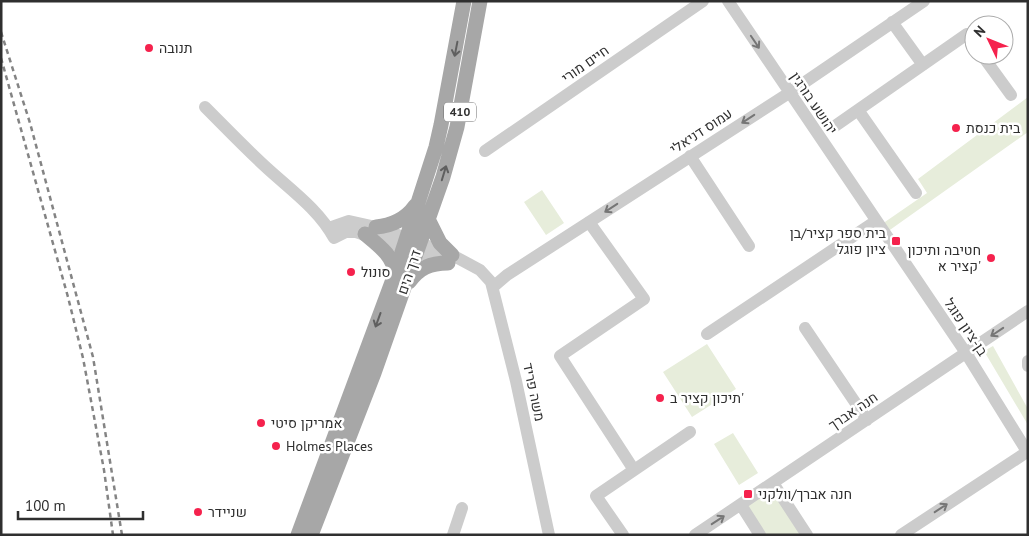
<svg xmlns="http://www.w3.org/2000/svg" width="1029" height="536" viewBox="0 0 1029 536" font-family="'PT Sans',Heebo,sans-serif">
  <style>
    .green { fill: #e7eddb }
    .lines { fill: none; stroke-linecap: round; stroke-linejoin: round }
    .minor { stroke: #ccc; stroke-width: 12 }
    .major { stroke: #a7a7a7; stroke-width: 15 }
    .rail { stroke: #848484; stroke-width: 2.5; stroke-dasharray: 5 4; stroke-linecap: butt }
    .oneway { stroke: #767676 }
    .oneway2 { stroke: #5f5f5f }
    .poi-dot { fill: #f5224d; stroke: #fff; stroke-width: 2 }
    .labels { text-anchor: middle; stroke-width: 5; stroke-linejoin: round; paint-order: stroke }
    .shield { fill: #fff; stroke: #6d6d6d; stroke-width: 1 }
    .shield-label { font-size: 12px; font-weight: bold; fill: #2f2f2f }
    .poi-label { font-size: 14px; fill: #2f2f2f; stroke: #fff; text-anchor: start }
    .street-label { font-size: 14px; fill: #2f2f2f; stroke: #fff }
  </style>
  <rect width="100%" height="100%" fill="#fff"/>
  <path class="green" d="M1028,97V132L887,232L882,224L927,193L918,179Z
    M542,190L564,223L546,235L524,202Z
    M707,344L736,389L692,417L663,372Z
    M993,346L1028,409V425L984,351Z
    M733,433L758,473L739,485L714,444Z
    M773,488L803,535H765L746,505Z"/>
  <g class="lines">
    <path class="minor" d="M728,1L966,353L1028,453
      M892,22L923,65
      M982,55L1011,95
      M205,107C226,128 246,149 268,169C291,190 319,210 334,238L346,232H356L446,262
      M858,110L916,193
      M835,126L967,34L974,43
      M485,151L703,1
      M690,156L749,246
      M589,222L644,299L560,356L634,470
      M329,228L349,221L376,227L452,255L480,270L491,282L516,381L549,535
      M493,287L507,275L789,93L924,1
      M805,328L867,420
      M707,334L876,221
      M1028,361V366
      M773,483L807,535
      M741,505L760,535
      M453,535L462,508
      M623,535L596,496L690,432
      M695,535L1028,311
      M901,535L1027,452"/>
    <path class="major" d="M428,219L440,243L452,255
      M376,227C391,226 406,219 415,206
      M365,234C378,245 394,256 395,274
      M409,282C419,268 430,263 448,263
      M298,535L395,274L436,147L441,125L464,1
      M311,535L374,373L443,177L457,127L480,1"/>
    <path class="rail" d="M1,32L30,123L93,357L122,535
      M1,58L68,297L83,358L104,470L113,535"/>
  </g>
  <defs><path id="oneway-shaft" d="M-6 0H5M1.5-3L5.5 0L1.5 3" fill="none" stroke-width="1.6" stroke-linecap="round" stroke-linejoin="round" transform="scale(1.25)"/></defs>
  <g class="oneway">
    <use href="#oneway-shaft" transform="translate(755 42) rotate(56)"/>
    <use href="#oneway-shaft" transform="translate(748 119) rotate(147)"/>
    <use href="#oneway-shaft" transform="translate(611 208) rotate(147)"/>
    <use href="#oneway-shaft" transform="translate(997 332) rotate(146)"/>
    <use href="#oneway-shaft" transform="translate(941 508) rotate(-33)"/>
    <use href="#oneway-shaft" transform="translate(718 520) rotate(-33)"/>
  </g>
  <g class="oneway2">
    <use href="#oneway-shaft" transform="translate(456 49) rotate(101)"/>
    <use href="#oneway-shaft" transform="translate(444 173) rotate(-73)"/>
    <use href="#oneway-shaft" transform="translate(378 320) rotate(110)"/>
  </g>
  <g class="poi-dot">
    <circle cx="149" cy="48" r="5"/>
    <circle cx="956" cy="128" r="5"/>
    <rect x="891" y="236" width="10" height="10" rx="2.5"/>
    <circle cx="991" cy="258" r="5"/>
    <circle cx="351" cy="272" r="5"/>
    <circle cx="660" cy="398" r="5"/>
    <circle cx="261" cy="423" r="5"/>
    <circle cx="276" cy="446" r="5"/>
    <rect x="743" y="489" width="10" height="10" rx="2.5"/>
    <circle cx="198" cy="512" r="5"/>
  </g>
  <g class="labels">
    <rect class="shield" x="444" y="102.5" width="32" height="19" rx="4"/>
    <g class="shield-label">
      <text x="460" y="116">410</text>
    </g>
    <g class="poi-label">
      <text x="159" y="53">תנובה</text>
      <text x="966" y="133">בית כנסת</text>
      <text x="886" y="238" text-anchor="end">בית ספר קציר/בן<tspan x="886" dy="16">ציון פוגל</tspan></text>
      <text x="981" y="255" text-anchor="end">חטיבה ותיכון<tspan x="981" dy="16">קציר א'</tspan></text>
      <text x="361" y="277">סונול</text>
      <text x="670" y="403">תיכון קציר ב'</text>
      <text x="271" y="428">אמריקן סיטי</text>
      <text x="286" y="451">Holmes Places</text>
      <text x="758" y="499">חנה אברך/וולקני</text>
      <text x="208" y="517">שניידר</text>
    </g>
    <g class="street-label">
      <text transform="translate(585 64) rotate(-35)" y="5">חיים מורי</text>
      <text transform="translate(814 103) rotate(56)" y="5">יהושע בורגין</text>
      <text transform="translate(701 131) rotate(-33)" y="5">עמוס דניאלי</text>
      <text transform="translate(409 272) rotate(-71)" y="5">דרך הים</text>
      <text transform="translate(966 327) rotate(56)" y="5">בן-ציון פוגל</text>
      <text transform="translate(534 392) rotate(78)" y="5">משה פריד</text>
      <text transform="translate(853 411) rotate(-34)" y="5">חנה אברך</text>
    </g>
  </g>
  <rect width="1029" height="536" fill="none" stroke="#2f2f2f" stroke-width="5"/>
  <g transform="translate(989 40) rotate(313)"><circle r="24" fill="#ffffff" stroke="#acacac"/>
  <path d="M0-4L9 19L0 12L-9 19Z" fill="#f5224d"/>
  <text y="-8" font-size="14" font-weight="bold" text-anchor="middle" fill="#2f2f2f">N</text>
  </g>
  <path d="M18 511v8h125v-8" fill="none" stroke="#2f2f2f" stroke-width="2.5"/>
  <text x="25" y="511" font-size="15" fill="#2f2f2f" stroke="#ffffff" stroke-width="4" paint-order="stroke">100 m</text>
</svg>
